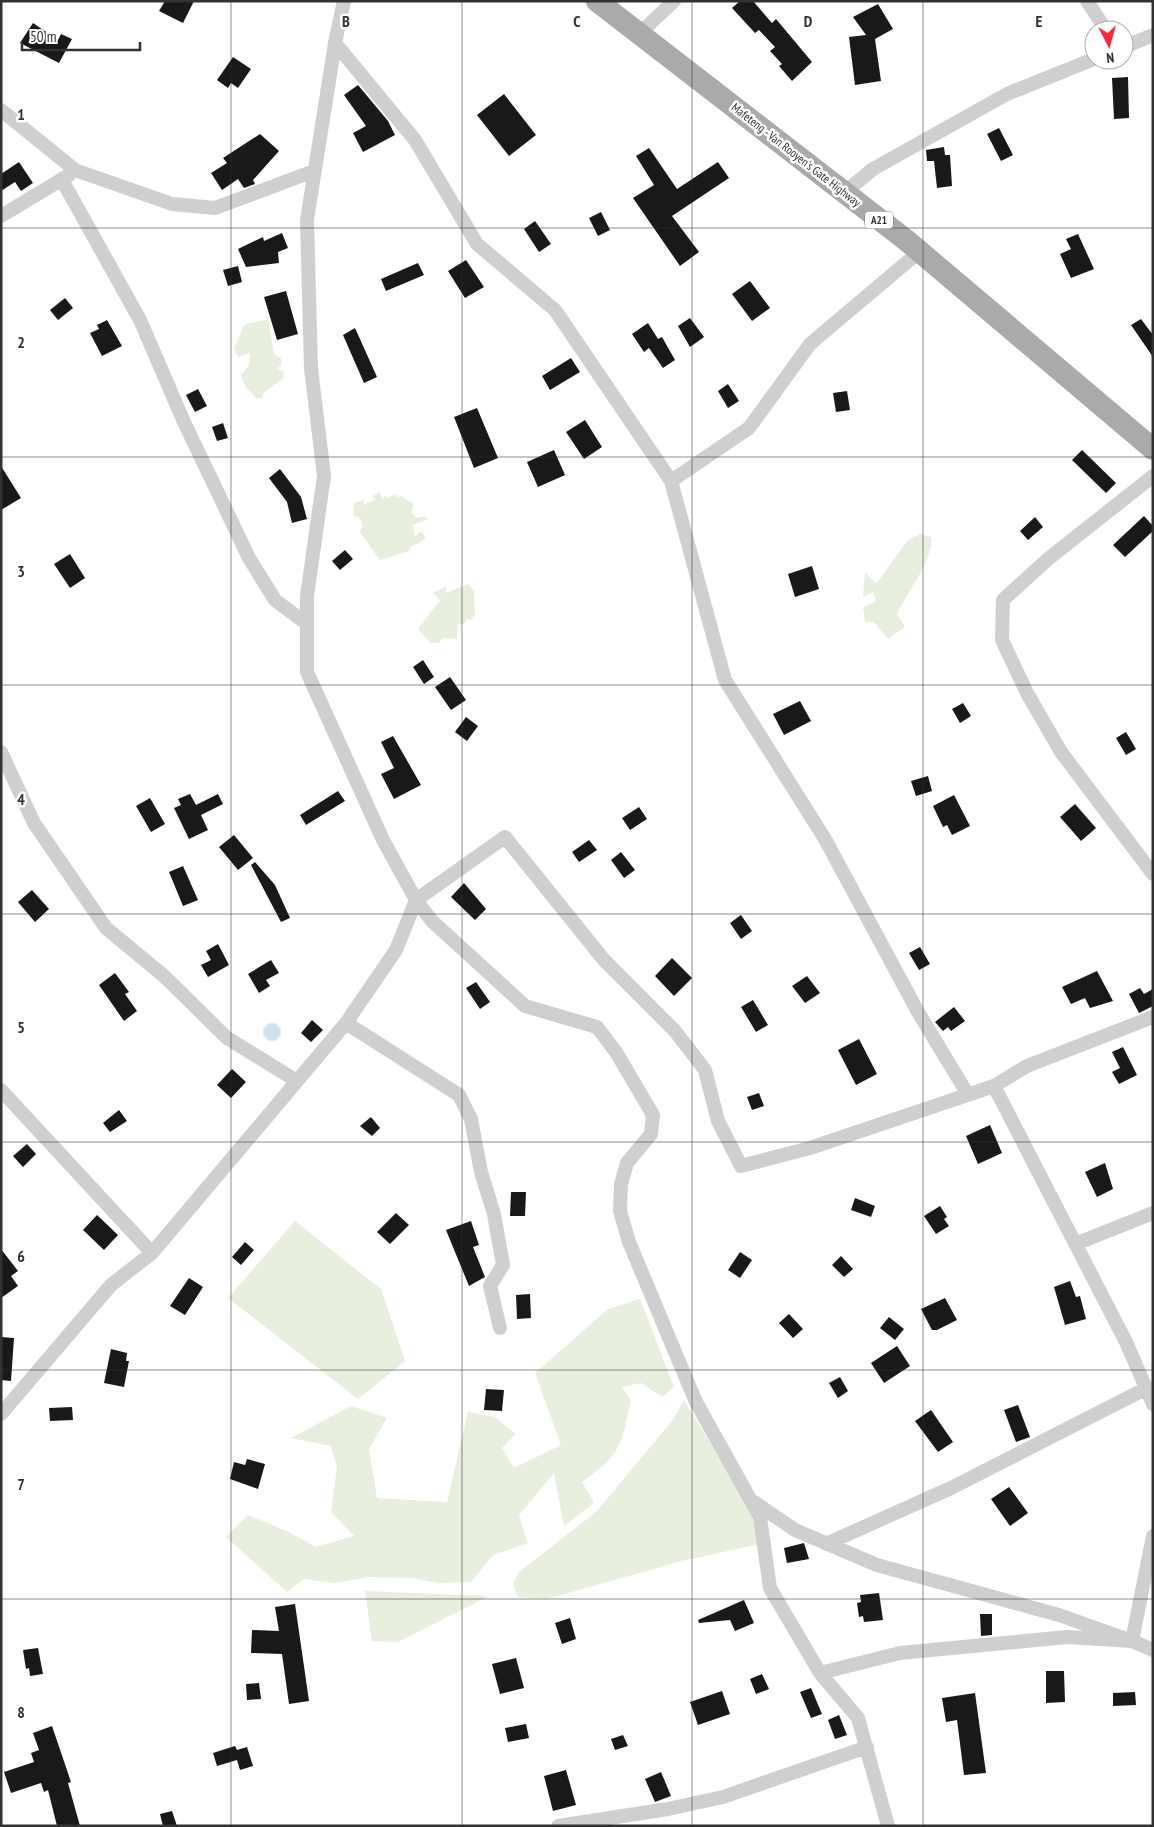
<svg xmlns="http://www.w3.org/2000/svg" width="1154" height="1827" viewBox="0 0 1154 1827" font-family="'PT Sans Narrow',sans-serif">
  <style>
    .green { fill: #e8efdf }
    .water { fill: #cbe2f0 }
    .building { fill: #191919 }
    .lines { fill: none; stroke-linecap: round; stroke-linejoin: round }
    .minor { stroke: #cfcfcf; stroke-width: 14 }
    .primary { stroke: #aaa; stroke-width: 22 }
    .grid { fill: none; stroke: #323232; stroke-width: 1; stroke-opacity: 0.55 }
    .labels { text-anchor: middle; stroke-width: 5; stroke-linejoin: round; paint-order: stroke }
    .shield { fill: #fff; stroke: #707070; stroke-width: 1 }
    .shield-label { font-size: 11px; font-weight: bold; fill: #323232 }
    .street-label { font-size: 12px; fill: #323232; stroke: #fff }
    .grid-label { font-size: 16px; text-anchor: middle; font-weight: bold; fill: #323232; stroke: #fff; stroke-width: 5; stroke-linejoin: round; paint-order: stroke }
  </style>
  <rect width="100%" height="100%" fill="#fff"/>
  <path class="green" d="M268,319L274,354L281,358V365L277,369L283,370L284,378L263,393V397L257,399L246,387L241,375L249,365L250,353L238,357L234,349L244,325Z
    M380,492L382,500L385,495L388,498L396,494L397,498L401,496L414,504L411,512L417,518L424,516L429,519L413,525L415,537L419,532L423,533L426,539L411,547L409,551L380,560L359,531L363,527L360,518L353,515L354,503L364,500L363,505L375,500L373,496Z
    M920,534L931,537C934,559 907,593 897,614L905,627L888,639L874,622H865L863,607L876,601L873,592L863,597L865,572L876,584L907,541Z
    M468,584L474,591L475,615L471,620L467,619L464,624H458L457,639L444,638L438,643H431L418,629L440,600L433,593L447,586L446,593Z
    M295,1221L381,1289L405,1361L358,1399L228,1298Z
    M640,1299L674,1387L662,1397L641,1383L622,1387L631,1400C621,1446 622,1454 582,1482L594,1503L564,1526L554,1473L519,1515L528,1543L493,1555L471,1582L439,1583L411,1578L369,1577L335,1583L304,1579L287,1592L226,1537L248,1515L289,1532L316,1547L354,1536L331,1512L337,1467L331,1446L291,1438L351,1406L387,1418L369,1449L377,1498L447,1502L468,1412L495,1417L516,1434L502,1448L514,1468L561,1445L535,1373L608,1309Z
    M684,1400L749,1506L760,1544L682,1561L547,1599L518,1597L513,1585L519,1572L596,1512L672,1421Z
    M365,1591L489,1596L398,1642L372,1641Z"/>
  <path class="water" d="M263 1032a9 9 0 1 1 18 0a9 9 0 1 1-18 0Z"/>
  <path class="building" d="M165,1H194L183,23L159,11Z
    M740,1H753L772,23L776,19L812,62L792,81L779,66L782,64L770,51L775,47L759,30L755,33L732,8Z
    M878,4L893,29L875,39L881,81L855,85L849,37L866,35L853,17Z
    M33,23L58,40L61,34L72,39L59,63L20,43Z
    M233,57L251,69L238,88L231,83L228,88L217,80Z
    M1128,77L1129,118L1114,119L1112,78Z
    M358,85L388,121L395,135L363,152L353,133L366,126L344,95Z
    M504,94L536,135L509,156L477,115Z
    M999,128L1013,155L1001,161L987,134Z
    M260,134L279,151L253,180L255,184L244,188L238,179L222,190L211,173L227,163L223,158Z
    M944,147L945,155H950L952,186L937,188L934,161H927L926,150Z
    M649,148L677,189L718,162L729,178L672,216L699,252L680,266L633,198L654,185L636,156Z
    M19,162L33,183L21,191L15,182L1,191V174Z
    M601,212L610,230L598,236L589,218Z
    M535,221L551,244L539,252L524,229Z
    M282,233L288,248L278,252L279,263L246,267L238,249L263,237L264,241Z
    M1078,234L1094,269L1071,278L1060,254L1071,249L1066,239Z
    M466,260L484,287L465,298L448,271Z
    M418,263L424,275L386,291L381,279Z
    M238,266L242,282L228,286L223,270Z
    M750,281L770,308L752,321L732,294Z
    M286,291L298,334L277,340L264,297Z
    M65,298L73,308L58,320L50,310Z
    M690,318L704,337L690,347L678,326Z
    M1141,319L1153,335V357L1131,325Z
    M107,320L122,346L102,356L90,333L99,329L97,325Z
    M648,323L658,339L662,337L675,360L663,368L649,348L644,352L632,334Z
    M355,328L377,377L364,383L343,335Z
    M571,358L580,372L550,390L542,376Z
    M728,384L739,401L728,408L718,391Z
    M198,389L207,406L195,412L186,395Z
    M847,391L850,410L836,412L833,393Z
    M477,408L498,458L474,468L454,417Z
    M585,420L602,447L584,459L566,432Z
    M223,423L228,438L217,441L212,427Z
    M554,450L565,475L538,487L527,462Z
    M1082,450L1116,483L1106,493L1072,460Z
    M1,466L21,498L1,510Z
    M280,469L301,497L307,519L292,523L287,502L269,478Z
    M1144,516L1153,526V531L1125,557L1113,545Z
    M1035,517L1043,527L1028,540L1020,531Z
    M345,550L353,559L340,570L332,561Z
    M70,554L85,578L70,588L54,564Z
    M812,566L819,589L795,597L788,574Z
    M423,660L434,677L424,684L413,667Z
    M450,677L466,700L451,710L435,687Z
    M800,701L811,721L784,735L773,714Z
    M963,703L971,716L960,723L952,709Z
    M466,717L478,726L467,741L455,732Z
    M1126,732L1136,749L1126,755L1116,738Z
    M393,736L421,785L394,799L381,774L394,768L381,742Z
    M928,776L932,791L916,796L911,781Z
    M338,791L345,801L306,825L300,815Z
    M190,794L196,805L218,794L223,804L201,815L208,830L189,839L174,808L181,805L178,799Z
    M954,795L970,826L952,835L947,825L943,827L933,806Z
    M150,798L165,824L151,832L136,806Z
    M1075,804L1096,828L1081,841L1060,817Z
    M639,807L647,819L630,830L622,818Z
    M234,835L253,858L238,870L219,847Z
    M589,840L597,850L579,862L572,852Z
    M621,852L635,870L624,878L611,860Z
    M255,862L275,885L290,918L281,922L251,865Z
    M183,866L198,900L183,906L169,872Z
    M464,883L486,909L475,920L451,897Z
    M32,890L49,909L35,922L18,902Z
    M741,915L752,931L741,939L730,923Z
    M218,944L229,965L208,977L201,965L211,960L206,951Z
    M920,947L930,964L919,970L909,953Z
    M672,958L692,978L674,996L655,976Z
    M271,960L279,973L266,980L270,986L259,993L248,974Z
    M1097,971L1113,1001L1090,1008L1085,998L1071,1004L1062,987Z
    M115,973L129,992L125,994L137,1011L124,1021L99,985Z
    M807,976L820,993L805,1003L792,986Z
    M476,982L490,1002L480,1009L466,988Z
    M1140,988L1144,994L1153,989V1006L1139,1013L1129,994Z
    M753,1000L768,1025L756,1032L741,1007Z
    M954,1007L965,1021L951,1031L948,1027L943,1031L935,1022Z
    M312,1020L323,1030L311,1042L301,1033Z
    M859,1039L877,1074L856,1085L838,1050Z
    M1123,1047L1137,1075L1119,1084L1112,1072L1120,1068L1112,1052Z
    M232,1069L246,1082L231,1098L217,1085Z
    M759,1093L764,1106L752,1110L747,1097Z
    M119,1110L127,1121L110,1132L103,1123Z
    M371,1117L380,1128L372,1136L360,1126Z
    M990,1125L1002,1153L978,1164L966,1136Z
    M27,1144L36,1154L23,1167L13,1156Z
    M1105,1163L1113,1189L1097,1197L1085,1172Z
    M511,1192H526L525,1216H510Z
    M855,1198L875,1206L871,1217L851,1210Z
    M940,1206L947,1217L944,1219L949,1226L936,1234L924,1216Z
    M396,1213L409,1225L390,1244L377,1232Z
    M97,1215L118,1235L104,1250L83,1230Z
    M471,1221L479,1245L473,1247L485,1277L469,1286L446,1230Z
    M245,1242L254,1250L241,1265L232,1257Z
    M1,1249L18,1271L11,1276L18,1286L1,1298Z
    M740,1252L752,1260L740,1278L728,1270Z
    M841,1256L853,1269L844,1277L832,1265Z
    M189,1278L203,1287L185,1315L170,1306Z
    M1070,1281L1076,1297L1080,1296L1086,1319L1065,1325L1054,1287Z
    M530,1294L531,1318L517,1319L516,1295Z
    M945,1298L957,1320L937,1330H932L921,1309Z
    M789,1314L803,1329L793,1338L779,1323Z
    M889,1317L904,1329L895,1340L880,1328Z
    M1,1337L14,1338L11,1381L1,1380Z
    M897,1346L910,1366L884,1383L871,1363Z
    M111,1349L127,1353L126,1361H129L124,1387L104,1383Z
    M840,1377L848,1391L838,1398L829,1383Z
    M486,1389L504,1390L502,1411L484,1410Z
    M1018,1405L1030,1437L1016,1442L1004,1410Z
    M72,1407L73,1420L50,1421L49,1408Z
    M931,1410L953,1442L938,1452L915,1421Z
    M247,1459L265,1464L258,1489L230,1479L234,1462L245,1465Z
    M1009,1487L1028,1513L1010,1526L991,1499Z
    M804,1543L809,1559L787,1563L784,1548Z
    M879,1593L883,1620L864,1622L863,1616L859,1617L857,1603L861,1602L860,1595Z
    M744,1600L754,1623L735,1631L730,1620L699,1623L698,1620Z
    M295,1604L309,1701L289,1704L282,1654L251,1653L252,1630L279,1631L275,1607Z
    M980,1614H992V1635L981,1636Z
    M570,1618L576,1639L562,1644L555,1623Z
    M38,1648L43,1674L30,1676L29,1668L26,1669L23,1650Z
    M516,1658L524,1688L500,1694L492,1664Z
    M1046,1671H1064L1065,1702L1046,1703Z
    M762,1674L769,1689L756,1694L750,1679Z
    M259,1683L261,1699L247,1700L246,1684Z
    M811,1688L822,1714L811,1718L800,1692Z
    M722,1691L730,1714L698,1725L690,1702Z
    M1135,1692L1136,1705L1113,1706V1693Z
    M975,1693L986,1773L964,1775L957,1720L946,1722L942,1698Z
    M839,1715L847,1735L835,1739L828,1720Z
    M526,1724L529,1738L508,1742L505,1728Z
    M52,1726L71,1782L68,1783L80,1826H57L48,1790L44,1792L41,1783L11,1793L4,1772L34,1762L31,1753L39,1750L33,1733Z
    M623,1735L628,1746L615,1750L611,1739Z
    M235,1746L237,1750L247,1747L253,1766L240,1770L237,1760L217,1766L213,1753Z
    M566,1770L576,1805L553,1811L544,1776Z
    M661,1772L671,1796L655,1802L645,1779Z
    M172,1811L177,1826H163L160,1814Z"/>
  <g class="lines">
    <path class="minor" d="M1087,1L1106,30
      M639,34L674,1
      M335,43L415,140L477,244L555,310L671,481L725,680L825,839L918,1012L967,1093
      M1124,47L1153,35
      M1,110L75,170L172,204L215,208L314,171
      M62,180L140,320L184,422L249,558L275,600L307,624
      M844,193L873,169L1007,94L1094,59
      M1,216L69,175
      M1153,476L1048,559L1003,600L1002,640L1027,693L1061,752L1153,874
      M671,481L749,428L810,344L919,252
      M1,752L34,823L106,928L164,976L227,1038L297,1081
      M346,1023L459,1095L471,1119L481,1172L494,1214L503,1265L490,1286L500,1328
      M994,1086L1126,1342L1153,1404
      M1,1090L152,1253
      M1075,1244L1153,1213
      M1,1414L111,1285L152,1253L346,1023L396,950L416,900L383,840L307,672V596L324,476L311,368L307,220L335,43L344,1
      M754,1502L795,1530L877,1565L1059,1615L1132,1641L1153,1536
      M826,1544L951,1488L1147,1388
      M820,1673L900,1653L1067,1637L1132,1641L1153,1650
      M558,1826L668,1809L723,1797L867,1747
      M888,1826L858,1718L820,1673L770,1588L760,1517L696,1402L629,1242L620,1211L621,1184L627,1163L651,1134L653,1115L616,1052L597,1027L525,1006L432,921L416,900L505,837L604,960L675,1031L705,1070L718,1121L741,1166L810,1148L994,1086L1027,1066L1153,1017"/>
    <path class="primary" d="M597,1L906,240L1153,449"/>
  </g>
  <path class="grid" d="M231,1V1826M462,1V1826M692,1V1826M923,1V1826M1,228H1153M1,457H1153M1,685H1153M1,914H1153M1,1142H1153M1,1370H1153M1,1599H1153"/>
  <g class="labels">
    <rect class="shield" x="865" y="211.5" width="28" height="17" rx="4"/>
    <g class="shield-label">
      <text x="879" y="224">A21</text>
    </g>
    <g class="street-label">
      <text transform="translate(796 155) rotate(38)" y="4">Mafeteng - Van Rooyen's Gate Highway</text>
    </g>
  </g>
  <g class="grid-label">
    <text x="346" y="27">B</text>
    <text x="577" y="27">C</text>
    <text x="808" y="27">D</text>
    <text x="1039" y="27">E</text>
    <text x="21" y="120">1</text>
    <text x="21" y="348">2</text>
    <text x="21" y="577">3</text>
    <text x="21" y="805">4</text>
    <text x="21" y="1033">5</text>
    <text x="21" y="1262">6</text>
    <text x="21" y="1490">7</text>
    <text x="21" y="1718">8</text>
  </g>
  <rect width="1154" height="1827" fill="none" stroke="#323232" stroke-width="5"/>
  <g transform="translate(1109 45) rotate(174)"><circle r="24" fill="#ffffff" stroke="#adadad"/>
  <path d="M0-4L9 19L0 12L-9 19Z" fill="#f32a3c"/>
  <text y="-8" font-size="14" font-weight="bold" text-anchor="middle" fill="#323232">N</text>
  </g>
  <path d="M22 42v8h118v-8" fill="none" stroke="#323232" stroke-width="2.5"/>
  <text x="30" y="42" font-size="15" fill="#323232" stroke="#ffffff" stroke-width="4" paint-order="stroke">50 m</text>
</svg>
